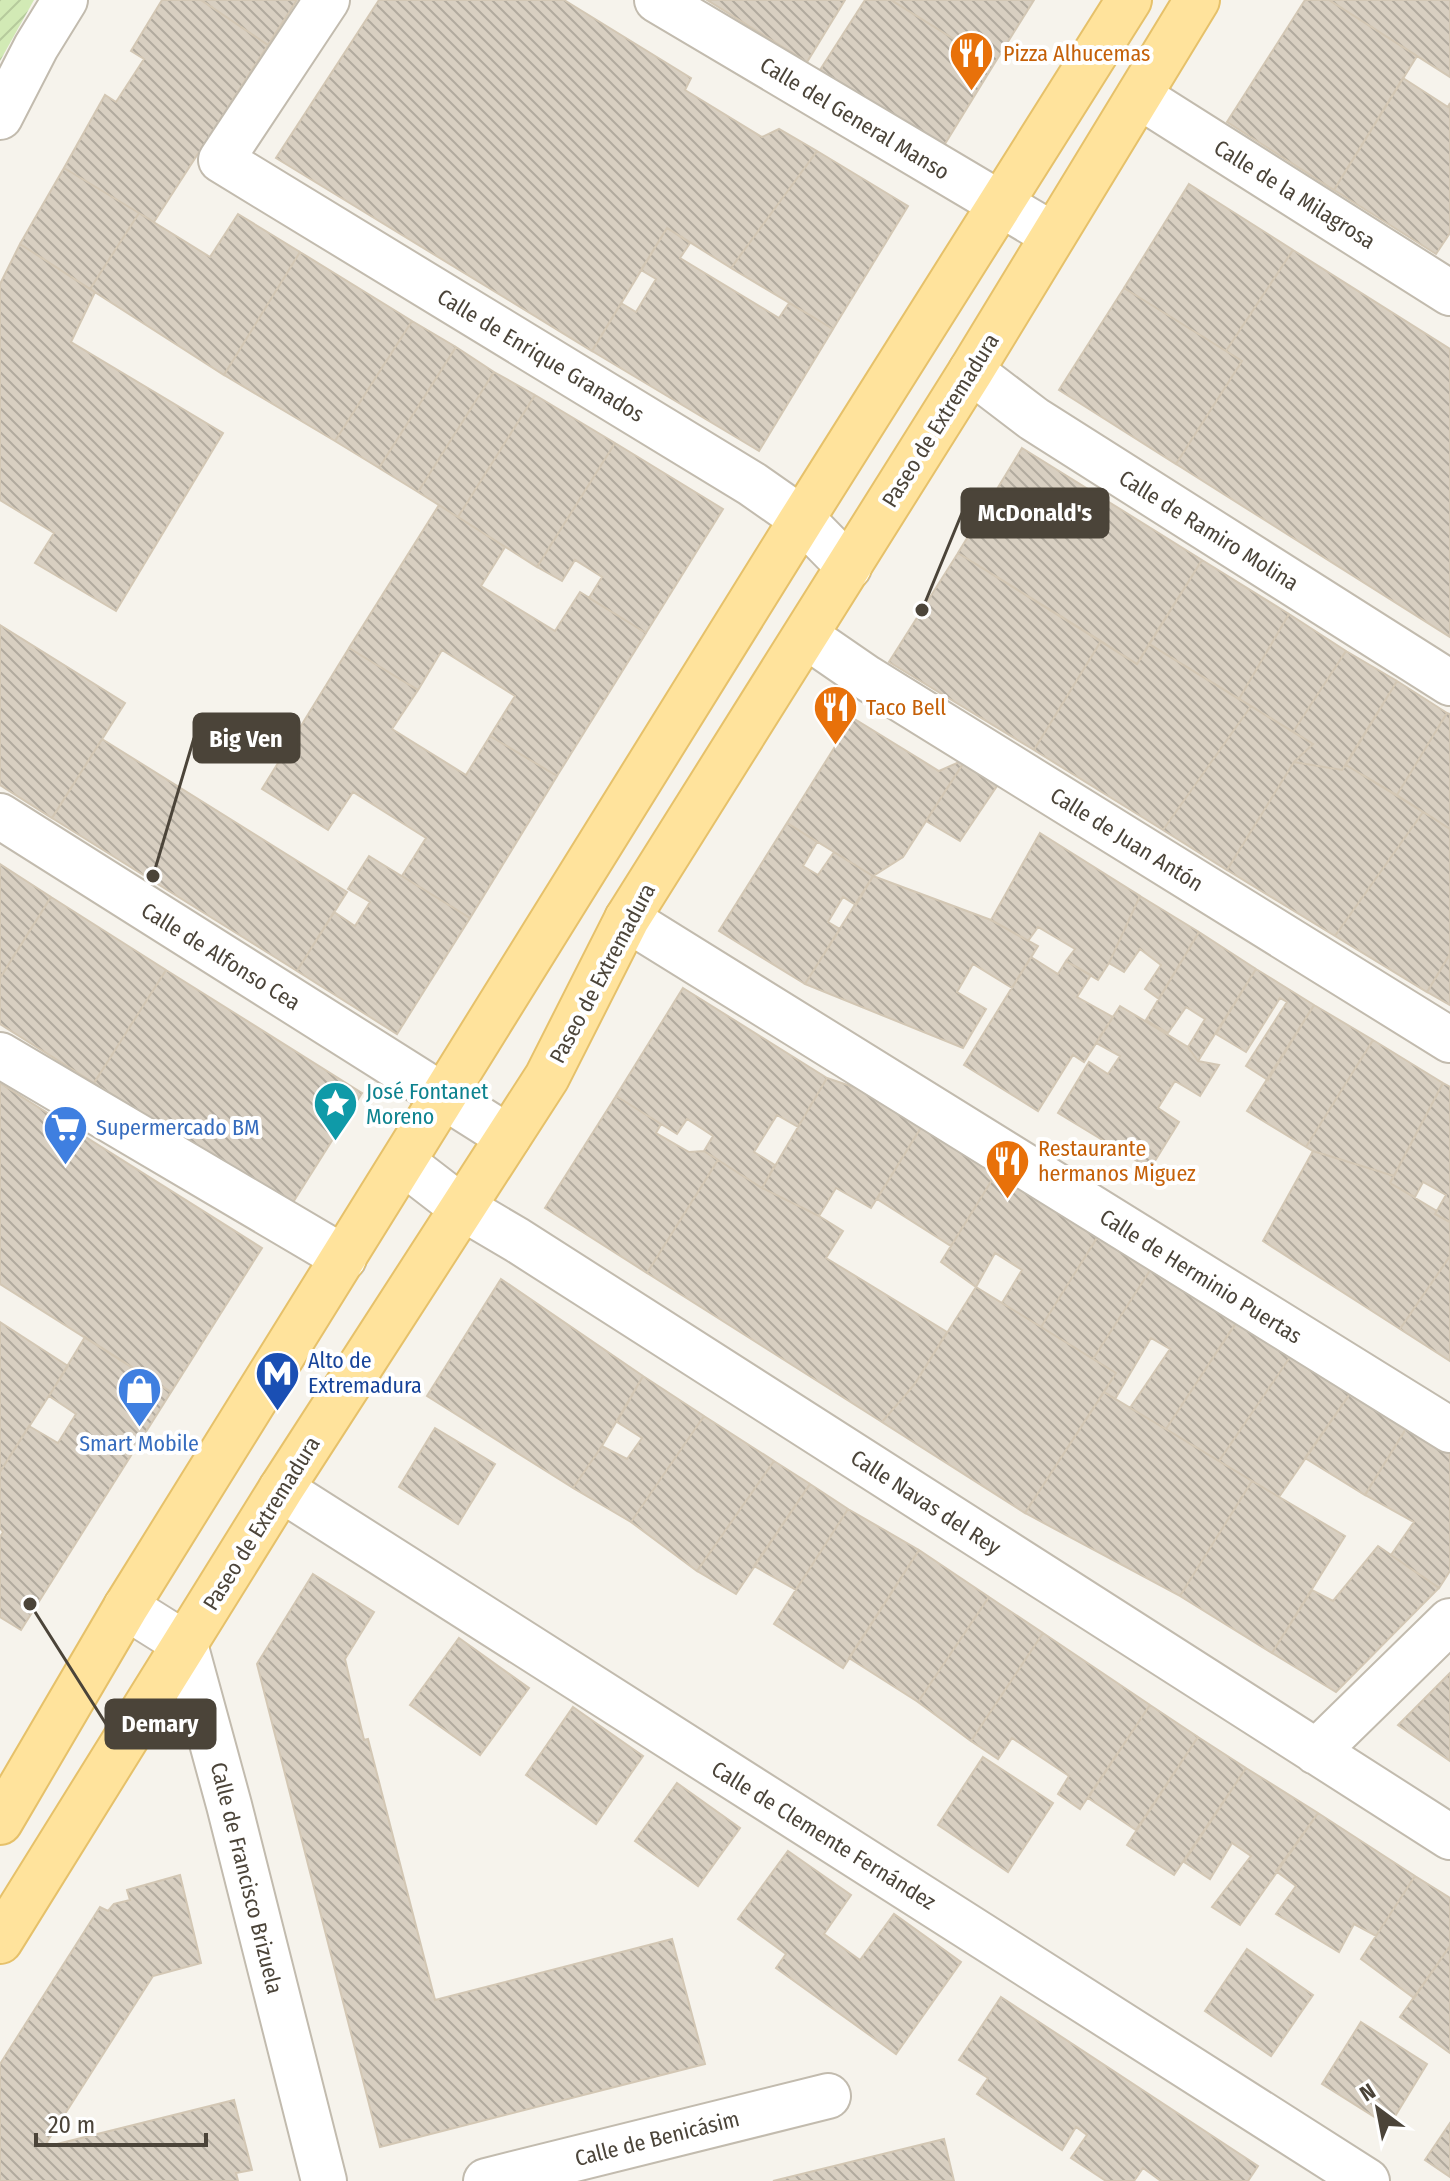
<svg xmlns="http://www.w3.org/2000/svg" width="1450" height="2181" viewBox="0 0 1450 2181" font-family="'Fira Sans Condensed',sans-serif">
  <style>
    .garden { fill: url(#garden-furrows) }
    .building { fill: url(#building-back-hatch); stroke: #d3c7b4; stroke-width: 2 }
    .lines { fill: none; stroke-linecap: round; stroke-linejoin: round }
    .minor-casing { stroke: #c2bbae; stroke-width: 48 }
    .primary-casing { stroke: #e6c16a; stroke-width: 48 }
    .minor { stroke: #fff; stroke-width: 44 }
    .primary { stroke: #ffe39c; stroke-width: 44 }
    .labels { text-anchor: middle; stroke-width: 8; stroke-linejoin: round; paint-order: stroke }
    .food-label { font-size: 22px; fill: #c56008; stroke: #fff; text-anchor: start }
    .street-label { font-size: 22px; fill: #4b4439; stroke: #fff }
    .culture-label { font-size: 22px; fill: #0d838f; stroke: #fff; text-anchor: start }
    .shop-label { font-size: 22px; fill: #366cbe; stroke: #fff; text-anchor: start }
    .transit-label { font-size: 22px; fill: #164399; stroke: #fff; text-anchor: start }
    .leader { fill: none; stroke: #4b4439; stroke-width: 3 }
    .callout-dot { fill: #4b4439; stroke: #fff; stroke-width: 3 }
    .callout { fill: #4b4439; stroke: #4b4439; stroke-width: 3 }
    .callout-label { font-size: 24px; text-anchor: middle; font-weight: bold; fill: #fff }
  </style>
  <defs>
    <pattern id="garden-furrows" width="10" height="10" patternUnits="userSpaceOnUse" patternTransform="scale(2)"><rect width="10" height="10" fill="#d2eab5"/><path d="M-1 1l2-2M0 10L10 0M9 11l2-2" fill="none" stroke="#b6ca9c"/></pattern>
    <pattern id="building-back-hatch" width="6" height="6" patternUnits="userSpaceOnUse" patternTransform="scale(2)"><rect width="6" height="6" fill="#d8cfc1"/><path d="M-1 5l2 2M0 0l6 6M5-1l2 2" fill="none" stroke="#b1aa9e"/></pattern>
  </defs>
  <rect width="100%" height="100%" fill="#f6f3ec"/>
  <path class="garden" d="M0,0H34L0,61Z"/>
  <path class="building" d="M162,0H201L268,45L154,222L64,168L105,95L116,102L144,59L131,51Z
    M201,0H297L268,45Z
    M379,0H564L691,78L685,90L762,137L779,129L817,151L731,268L667,228L592,351L276,158Z
    M707,0H845L807,62Z
    M865,0H891L994,64L943,147L820,70Z
    M891,0H1034L994,64Z
    M1305,0H1329L1417,56L1334,190L1227,122Z
    M1329,0H1450V77Z
    M1403,78L1448,107L1450,103V233L1436,254L1334,190Z
    M817,151L908,206L833,329L731,268Z
    M64,168L139,213L90,289L20,244Z
    M1189,184L1293,250L1226,351L1124,288Z
    M139,213L210,257L238,214L300,252L224,375L90,289Z
    M667,228L690,243L680,258L779,318L789,303L833,329L759,451L592,351L621,303L636,312L656,279L641,270Z
    M20,244L95,292L71,342L223,433L116,611L35,563L54,533L0,500V284Z
    M1293,250L1450,349V637L1176,464L1242,361L1226,351Z
    M300,252L412,321L335,441L224,375Z
    M1124,288L1242,361L1176,464L1059,390Z
    M412,321L456,347L379,468L335,441Z
    M456,347L494,372L418,492L379,468Z
    M494,372L535,395L458,517L418,492Z
    M535,395L615,443L537,567L458,517Z
    M615,443L723,509L646,633L589,598L602,577L575,560L562,581L537,567Z
    M1022,448L1202,560L1137,664L958,553Z
    M439,505L505,547L481,586L555,631L580,592L646,633L557,776L490,736L515,696L442,650L418,690L349,648Z
    M958,553L1101,641L1034,750L889,662Z
    M1202,560L1289,614L1239,699L1149,644Z
    M1289,614L1346,651L1293,732L1239,699Z
    M0,625L125,703L52,818L0,785Z
    M1101,641L1137,664L1149,644L1251,706L1163,830L1034,750Z
    M349,648L418,690L392,729L466,775L490,736L557,776L470,918L402,876L426,838L353,792L328,830L262,789Z
    M1346,651L1397,681L1342,770L1294,762L1313,744L1293,732Z
    M1397,681L1447,713L1397,795L1346,765Z
    M1251,706L1313,744L1294,762L1227,870L1163,830Z
    M1447,713L1450,714V829L1397,795Z
    M853,718L939,771L966,759L903,857L873,876L787,823Z
    M102,739L347,892L297,971L52,818Z
    M966,759L1001,780L960,841L926,821Z
    M1294,762L1342,770L1346,765L1423,812L1335,936L1227,870Z
    M1423,812L1450,829V954L1427,992L1335,936Z
    M787,823L817,842L803,866L818,875L834,852L873,876L856,905L843,897L828,922L840,929L805,984L719,931Z
    M1040,833L1140,896L1109,963L1098,980L1066,961L1075,949L1038,927L1028,941L991,920Z
    M369,856L470,918L397,1034L297,971L334,912L355,926L370,902L348,889Z
    M0,864L51,897L0,978Z
    M873,876L991,920L1038,946L1012,988L973,964L957,992L986,1009L963,1048L805,984Z
    M1140,896L1199,932L1159,999L1145,989L1161,965L1140,949L1124,972L1109,963Z
    M51,897L166,970L94,1083L0,1024V978Z
    M1199,932L1256,969L1198,1061L1188,1047L1205,1019L1186,1007L1168,1033L1146,1020Z
    M1450,954V1005L1427,992Z
    M1031,957L1058,974L1066,961L1091,975L1077,997L1113,1017L1084,1062L1073,1055L1038,1111L964,1065Z
    M1256,969L1314,1005L1268,1080L1246,1066L1287,1002L1280,998L1246,1052L1216,1034Z
    M166,970L362,1093L290,1207L94,1083Z
    M683,988L827,1078L798,1127L777,1115L754,1152L775,1165L762,1188L704,1151L713,1136L687,1119L677,1134L616,1096Z
    M1314,1005L1373,1040L1306,1147L1247,1111Z
    M1120,1006L1188,1047L1198,1061L1219,1065L1200,1096L1175,1081L1158,1108L1179,1122L1150,1169L1058,1113L1089,1062L1108,1074L1120,1056L1096,1043Z
    M1373,1040L1443,1083L1394,1176L1313,1151L1306,1147Z
    M827,1078L930,1113L871,1208L836,1188L819,1216L762,1188Z
    M0,1083L262,1248L171,1392L0,1284Z
    M1443,1083L1450,1087V1222L1435,1214L1446,1195L1423,1182L1415,1197L1390,1183Z
    M616,1096L661,1124L656,1133L689,1152L704,1151L718,1160L647,1273L545,1208Z
    M930,1113L1005,1159L951,1246L877,1199Z
    M1313,1151L1394,1176L1390,1183L1437,1211L1435,1214L1450,1222V1256L1400,1329L1263,1241Z
    M1005,1159L1107,1222L1041,1327L1002,1303L1022,1270L995,1253L976,1287L941,1262Z
    M718,1160L762,1188L819,1216L843,1231L826,1258L947,1332L914,1385L882,1422L647,1273Z
    M1107,1222L1160,1255L1093,1359L1041,1327Z
    M1160,1255L1246,1308L1166,1429L1130,1408L1170,1349L1151,1338L1115,1399L1104,1392L1116,1373L1093,1359Z
    M1450,1256V1361L1400,1329Z
    M501,1279L643,1376L602,1446L573,1488L427,1396Z
    M976,1287L1116,1373L1025,1513L882,1422L914,1385Z
    M1239,1318L1297,1347L1219,1461L1166,1429Z
    M0,1322L68,1366L0,1472Z
    M85,1337L171,1392L21,1630L0,1617V1537L3,1532L0,1528V1472L29,1426L58,1443L76,1414L49,1396Z
    M1297,1347L1356,1385L1279,1497L1219,1461Z
    M643,1376L704,1416L631,1522L573,1488L602,1446L627,1459L642,1438L617,1422Z
    M1356,1385L1412,1419L1365,1495L1305,1458Z
    M1104,1392L1252,1481L1180,1596L1025,1513Z
    M704,1416L774,1461L697,1571L631,1522Z
    M1412,1419L1450,1443V1571L1439,1588L1391,1555L1414,1522L1365,1495Z
    M435,1428L495,1464L458,1524L399,1487Z
    M774,1461L810,1484L736,1594L697,1571Z
    M1252,1481L1345,1536L1272,1653L1180,1596Z
    M810,1484L848,1509L796,1590L754,1566Z
    M848,1509L919,1550L843,1668L774,1624Z
    M1378,1546L1439,1588L1336,1692L1272,1653L1312,1590L1333,1601Z
    M919,1550L989,1597L918,1702L849,1658Z
    M313,1574L374,1612L345,1659L364,1740L368,1739L435,2000L672,1939L705,2064L380,2147L257,1664Z
    M989,1597L1043,1633L971,1741L918,1702Z
    M1043,1633L1150,1705L1080,1809L1058,1794L1069,1776L1012,1738L998,1759L971,1741Z
    M459,1638L529,1688L480,1755L410,1705Z
    M1450,1673V1761L1398,1725Z
    M1150,1705L1198,1737L1136,1830L1088,1798Z
    M573,1707L643,1756L596,1824L526,1775Z
    M1198,1737L1246,1768L1174,1875L1127,1845Z
    M983,1757L1053,1803L1008,1872L938,1825Z
    M1246,1768L1318,1813L1240,1925L1212,1907L1251,1856L1232,1843L1210,1879L1184,1862Z
    M677,1783L740,1828L698,1886L635,1841Z
    M1318,1813L1415,1876L1376,1936L1354,1924L1339,1952L1276,1914L1296,1886L1276,1871Z
    M788,1851L851,1895L824,1934L860,1960L894,1914L961,1962L896,2054L776,1968L786,1954L738,1919Z
    M180,1875L201,1963L153,1976L47,2142L49,2146L234,2100L252,2170L236,2173L238,2181H0V2064L100,1907L108,1911L114,1904L130,1900L127,1890Z
    M1415,1876L1450,1898V1946L1414,1998L1361,1959Z
    M1450,1946V2053L1400,2017Z
    M1247,1949L1313,1995L1271,2056L1205,2011Z
    M1001,1997L1258,2166L1248,2181H1161L1143,2168L1134,2181H1106L1071,2158L1087,2135L1076,2127L1062,2150L977,2094L988,2078L959,2060Z
    M1361,2022L1427,2064L1389,2126L1322,2084Z
    M1450,2123V2177L1425,2160Z
    M944,2139L954,2181H773Z"/>
  <g class="lines">
    <defs>
      <path id="minor" d="M327,0L221,160L752,484L802,519L849,567
        M657,0L1053,235
        M1139,96L1450,293
        M0,117L36,47L65,0
        M971,371L1034,419L1450,683
        M806,636L867,678L1450,1040
        M0,816L508,1137
        M627,919L1450,1430
        M0,1055L344,1258
        M404,1163L461,1207L517,1240L1450,1837
        M281,1489L1367,2181
        M126,1607L185,1644L229,1805L324,2181
        M1316,1752L1450,1621
        M486,2181L828,2096"/>
      <path id="primary" d="M0,1822L126,1607L802,519L1129,0
        M0,1941L281,1489L547,1077L627,919L971,371L1197,0"/>
    </defs>
    <use href="#minor" class="minor-casing"/>
    <use href="#primary" class="primary-casing"/>
    <use href="#minor" class="minor"/>
    <use href="#primary" class="primary"/>
  </g>
  <defs>
    <symbol id="restaurant-pin" viewBox="-11 -11 22 30"><path d="M0 17L-7.5 6A9.5 9.5 0 1 1 7.5 6Z" fill="#e8710a" stroke="#fff"/><path d="M-5-6h1v4h1v-4h1v4h1v-4h1v5L-1.5 .5V6h-2V.5L-5-1ZM5-6V6H3V1.5H1.5Q1.5-4 5-6Z" fill="#fff"/></symbol>
    <symbol id="sight-pin" viewBox="-11 -11 22 30"><path d="M0 17L-7.5 6A9.5 9.5 0 1 1 7.5 6Z" fill="#0f9aa8" stroke="#fff"/><path d="M0-6L1.8-2.2L6-1.7L2.9 1.2L3.7 5.4L0 3.3L-3.7 5.4L-2.9 1.2L-6-1.7L-1.8-2.2Z" fill="#fff"/></symbol>
    <symbol id="supermarket-pin" viewBox="-11 -11 22 30"><path d="M0 17L-7.5 6A9.5 9.5 0 1 1 7.5 6Z" fill="#3f7fe0" stroke="#fff"/><path d="M-6-5.5h2.5l.6 2H6L4.5 2H-2.5L-4.4-4H-6ZM-1.5 3.2a1.3 1.3 0 1 0 .1 0ZM3 3.2a1.3 1.3 0 1 0 .1 0Z" fill="#fff"/></symbol>
    <symbol id="metro-pin" viewBox="-11 -11 22 30"><path d="M0 17L-7.5 6A9.5 9.5 0 1 1 7.5 6Z" fill="#1a4fb4" stroke="#fff"/><path d="M-5.5 5V-5H-3L0 0L3-5H5.5V5H3V-.5L0 4L-3-.5V5Z" fill="#fff"/></symbol>
    <symbol id="shop-pin" viewBox="-11 -11 22 30"><path d="M0 17L-7.5 6A9.5 9.5 0 1 1 7.5 6Z" fill="#3f7fe0" stroke="#fff"/><path d="M-5-2.5h2.3a2.7 3.5 0 0 1 5.4 0H5L5.5 6h-11ZM-1.5-2.5h3a1.5 2.3 0 0 0-3 0Z" fill="#fff"/></symbol>
  </defs>
  <g fill-rule="evenodd">
    <use href="#restaurant-pin" x="946" y="28" width="51" height="69"/>
    <use href="#restaurant-pin" x="810" y="682" width="51" height="69"/>
    <use href="#sight-pin" x="310" y="1078" width="51" height="69"/>
    <use href="#supermarket-pin" x="40" y="1102" width="51" height="69"/>
    <use href="#restaurant-pin" x="982" y="1136" width="51" height="69"/>
    <use href="#metro-pin" x="252" y="1348" width="51" height="69"/>
    <use href="#shop-pin" x="114" y="1364" width="51" height="69"/>
  </g>
  <g class="labels">
    <g class="food-label">
      <text x="1003" y="61">Pizza Alhucemas</text>
      <text x="866" y="715">Taco Bell</text>
      <text x="1038" y="1156">Restaurante<tspan x="1038" dy="25">hermanos Miguez</tspan></text>
    </g>
    <g class="street-label">
      <text transform="translate(855 118) rotate(31)" y="8">Calle del General Manso</text>
      <text transform="translate(1295 194) rotate(32)" y="8">Calle de la Milagrosa</text>
      <text transform="translate(541 355) rotate(31)" y="8">Calle de Enrique Granados</text>
      <text transform="translate(940 420) rotate(-58)" y="8">Paseo de Extremadura</text>
      <text transform="translate(1209 530) rotate(32)" y="8">Calle de Ramiro Molina</text>
      <text transform="translate(1127 839) rotate(32)" y="8">Calle de Juan Antón</text>
      <text transform="translate(221 956) rotate(32)" y="8">Calle de Alfonso Cea</text>
      <text transform="translate(602 973) rotate(-62)" y="8">Paseo de Extremadura</text>
      <text transform="translate(1201 1276) rotate(32)" y="8">Calle de Herminio Puertas</text>
      <text transform="translate(926 1502) rotate(33)" y="8">Calle Navas del Rey</text>
      <text transform="translate(261 1523) rotate(-58)" y="8">Paseo de Extremadura</text>
      <text transform="translate(824 1835) rotate(32)" y="8">Calle de Clemente Fernández</text>
      <text transform="translate(247 1878) rotate(76)" y="8">Calle de Francisco Brizuela</text>
      <text transform="translate(657 2138) rotate(-14)" y="8">Calle de Benicásim</text>
    </g>
    <g class="culture-label">
      <text x="366" y="1099">José Fontanet<tspan x="366" dy="25">Moreno</tspan></text>
    </g>
    <g class="shop-label">
      <text x="96" y="1135">Supermercado BM</text>
      <text x="139" y="1451" text-anchor="middle">Smart Mobile</text>
    </g>
    <g class="transit-label">
      <text x="308" y="1368">Alto de<tspan x="308" dy="25">Extremadura</tspan></text>
    </g>
  </g>
  <path class="leader" d="M922 610L962 513M153 876L194 738M30 1604L106 1724"/>
  <g class="callout-dot">
    <circle cx="922" cy="610" r="8"/>
    <circle cx="153" cy="876" r="8"/>
    <circle cx="30" cy="1604" r="8"/>
  </g>
  <g class="callout">
    <rect x="962" y="489" width="146" height="48" rx="8"/>
    <rect x="194" y="714" width="105" height="48" rx="8"/>
    <rect x="106" y="1700" width="109" height="48" rx="8"/>
  </g>
  <g class="callout-label">
    <text x="1035" y="521">McDonald's</text>
    <text x="246" y="747">Big Ven</text>
    <text x="160" y="1732">Demary</text>
  </g>
  <g transform="translate(1378 2109) rotate(328)" stroke="#ffffff" stroke-width="6" paint-order="stroke">
  <path d="M0-6L14 30L0 20L-14 30Z" fill="#4b4439"/>
  <text y="-12" font-size="22" font-weight="bold" text-anchor="middle" fill="#4b4439">N</text>
  </g>
  <path d="M36 2133v12h170v-12" fill="none" stroke="#4b4439" stroke-width="4"/>
  <text x="48" y="2133" font-size="24" fill="#4b4439" stroke="#ffffff" stroke-width="6" paint-order="stroke">20 m</text>
</svg>
